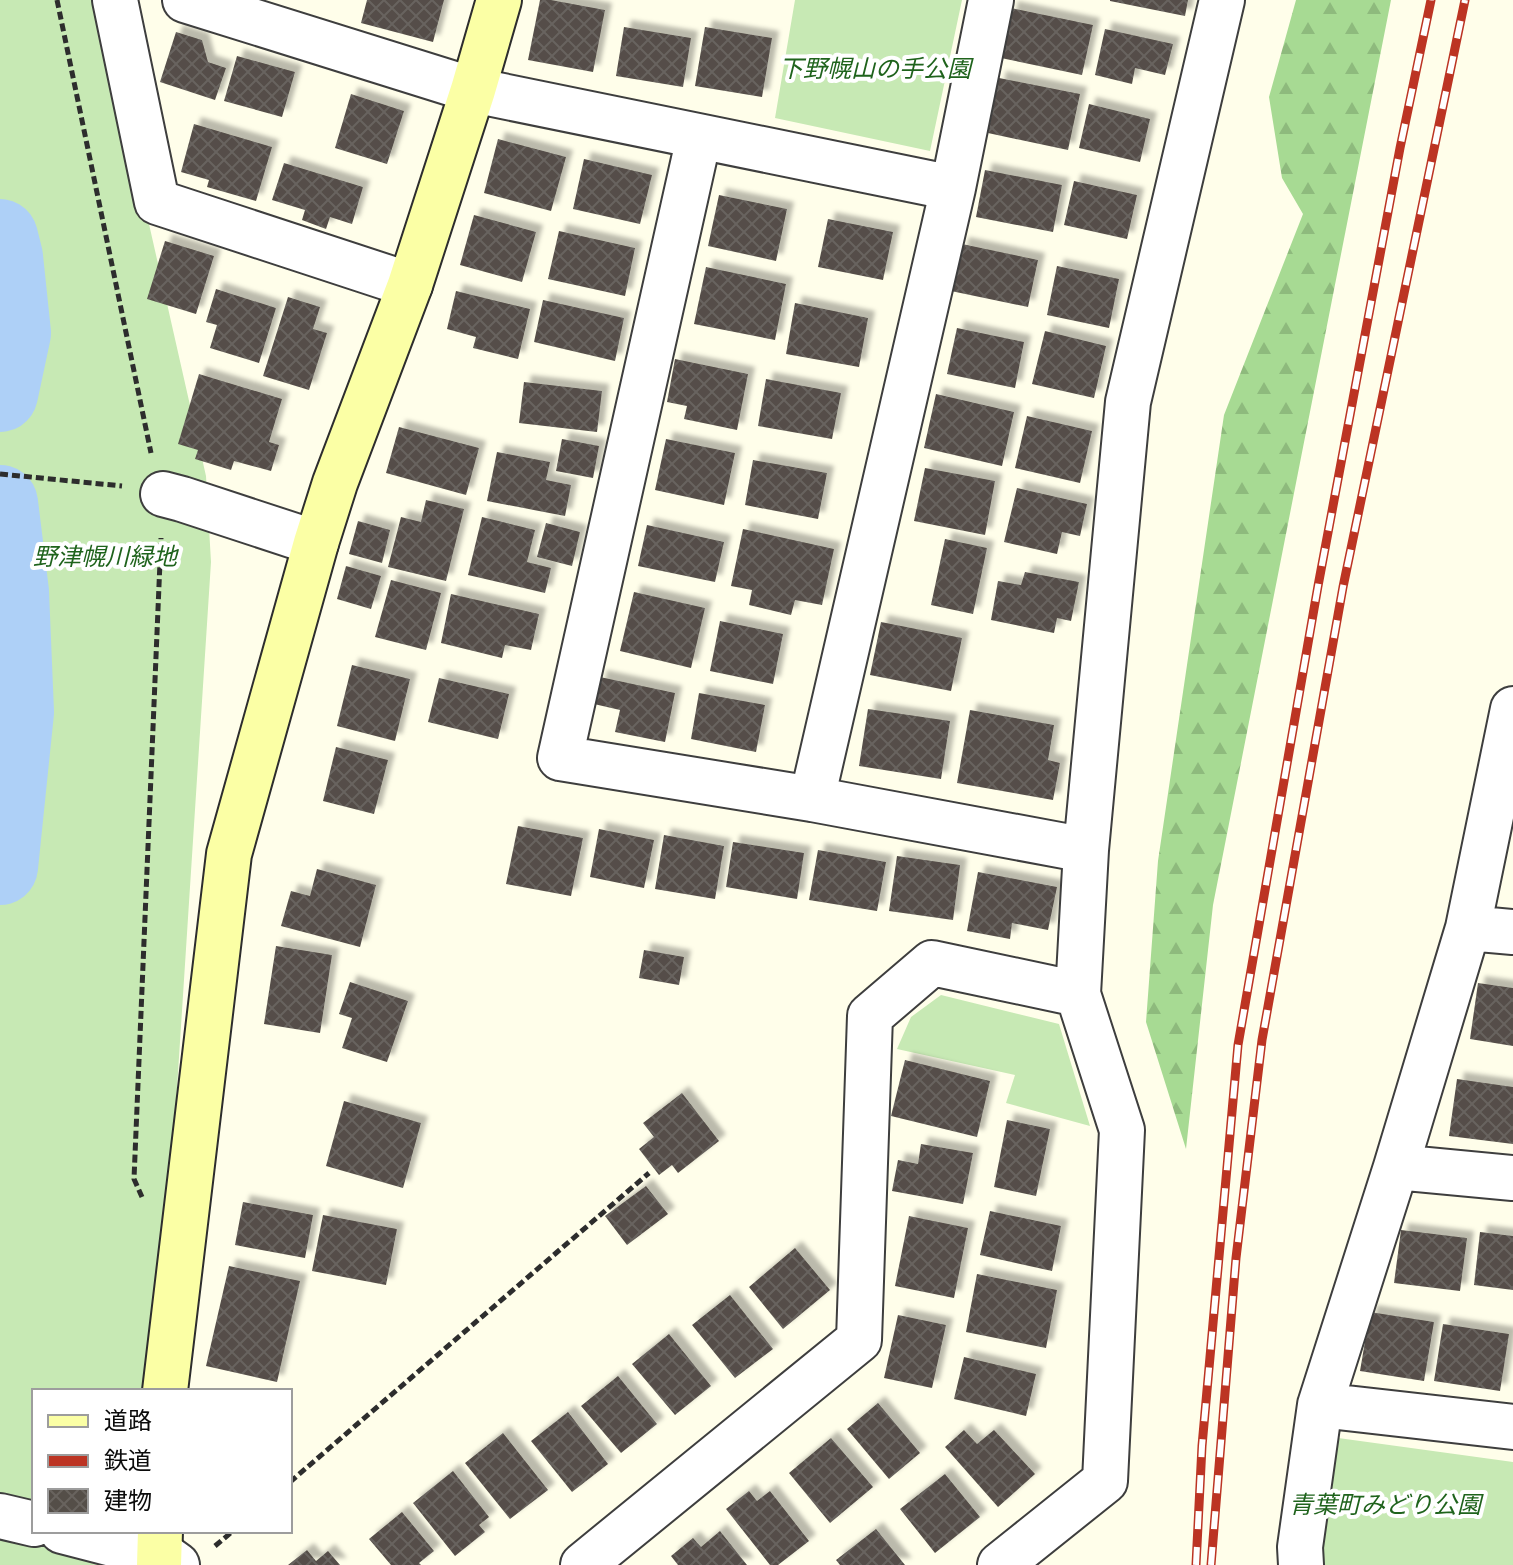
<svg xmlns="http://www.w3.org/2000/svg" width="1513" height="1565" viewBox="0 0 1513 1565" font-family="'PT Serif','Noto Sans JP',serif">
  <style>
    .grass { fill: #c7e9b4 }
    .forest { fill: url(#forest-firs) }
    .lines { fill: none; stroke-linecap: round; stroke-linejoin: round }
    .river { stroke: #aed0f7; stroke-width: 76 }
    .building { fill: url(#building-cross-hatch); filter: url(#shadow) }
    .street-casing { stroke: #3e3e3e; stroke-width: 48 }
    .secondary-casing { stroke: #2d2d2d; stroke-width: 48 }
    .path { stroke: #2d2d2d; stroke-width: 5; stroke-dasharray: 8 4; stroke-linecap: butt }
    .street { stroke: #fff; stroke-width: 44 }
    .secondary { stroke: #fbffa5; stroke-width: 44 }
    .rail-casing { stroke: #bc3423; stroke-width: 9 }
    .rail { stroke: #fff; stroke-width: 6; stroke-dasharray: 18; stroke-linecap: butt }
    .labels { text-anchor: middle; stroke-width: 8; stroke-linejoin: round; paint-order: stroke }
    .park-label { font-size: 24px; font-style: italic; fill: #1f631c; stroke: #fff }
  </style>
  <defs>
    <pattern id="forest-firs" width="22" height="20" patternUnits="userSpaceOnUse" patternTransform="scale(2)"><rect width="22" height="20" fill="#a7da93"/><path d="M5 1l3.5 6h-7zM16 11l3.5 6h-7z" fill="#8eba7d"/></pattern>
    <pattern id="building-cross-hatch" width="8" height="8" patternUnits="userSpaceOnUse" patternTransform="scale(2)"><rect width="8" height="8" fill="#544e48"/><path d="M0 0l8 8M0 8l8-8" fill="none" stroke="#68635e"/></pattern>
    <filter id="shadow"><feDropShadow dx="7" dy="-7" stdDeviation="2" flood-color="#0004"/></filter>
  </defs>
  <rect width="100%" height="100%" fill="#fffeea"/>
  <path class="grass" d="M0,0H102L130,140L206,476L211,562L171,1181L153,1391H34V1531L138,1565H0Z
    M795,0H962L930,151L775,118Z
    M941,995L1059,1024L1090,1126L1006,1103L1015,1075L897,1049L911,1017Z
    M1331,1437L1513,1462V1565H1320Z"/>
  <path class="forest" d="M1296,0H1391L1213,905L1186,1149L1146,1022L1158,861L1224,415L1303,214L1282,178L1269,97Z"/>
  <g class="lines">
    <path class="river" d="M0,237L5,257L13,333L0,394
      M0,503L11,592L16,712L0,867"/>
  </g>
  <path class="building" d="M367,0H444L433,42L361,23Z
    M540,0H551L605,10L593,72L528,60Z
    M1110,0H1188L1185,16L1110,1Z
    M1011,8L1093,25L1082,75L1001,58Z
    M624,27L691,38L683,87L616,76Z
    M705,27L772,38L762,97L695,86Z
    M1105,29L1173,44L1165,75L1135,68L1132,84L1095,75Z
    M176,32L202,40L208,62L226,68L215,100L160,82Z
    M237,56L295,72L282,117L224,101Z
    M999,78L1080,94L1068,150L988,133Z
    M351,94L404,111L387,164L335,148Z
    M1089,104L1150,119L1140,162L1079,148Z
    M194,124L272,147L256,201L207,187L209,180L181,172Z
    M498,139L566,157L551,211L484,193Z
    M584,159L652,175L640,224L573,209Z
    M284,163L363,187L352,224L330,217L326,229L302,220L305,210L272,200Z
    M985,170L1062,185L1053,232L976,217Z
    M1074,181L1137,195L1127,239L1064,225Z
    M719,195L787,209L776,261L708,246Z
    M474,215L536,232L522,282L460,265Z
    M828,219L893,232L883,280L818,267Z
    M559,231L635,248L625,296L548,279Z
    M165,241L214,256L196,314L147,299Z
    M962,244L1038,260L1028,307L951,291Z
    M1057,266L1119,279L1109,328L1047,315Z
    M706,267L786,284L775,340L694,324Z
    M216,289L276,308L259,363L210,348L217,325L206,322Z
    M456,291L530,309L518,359L473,348L476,337L447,329Z
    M288,297L320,307L313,329L327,333L309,390L263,376Z
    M543,300L624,318L615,361L534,342Z
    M795,303L868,318L859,367L786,354Z
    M957,328L1024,342L1015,388L947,374Z
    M1045,331L1106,346L1094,398L1032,384Z
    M675,359L748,374L737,430L684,419L687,406L667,402Z
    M199,374L282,399L269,442L279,445L271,471L234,461L231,470L195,459L198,450L178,444Z
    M766,379L841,393L832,439L758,426Z
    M524,382L602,391L597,432L519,423Z
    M936,394L1014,412L1002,466L924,448Z
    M1027,416L1092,431L1080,483L1015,468Z
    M399,427L479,448L466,495L386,473Z
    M562,439L599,446L593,478L556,471Z
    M666,439L735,453L724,505L655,490Z
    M497,452L550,462L546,480L571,485L565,516L487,501Z
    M753,460L827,473L818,519L745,505Z
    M925,468L995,481L985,535L914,521Z
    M1017,488L1087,504L1080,536L1062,532L1057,554L1004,542Z
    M426,500L464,509L446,581L388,567L401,517L421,522Z
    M482,517L535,530L527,562L551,568L545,593L468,575Z
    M358,521L390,530L382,563L349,554Z
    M546,523L580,532L572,566L537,557Z
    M647,525L724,542L715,582L638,566Z
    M743,529L834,549L822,605L795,600L791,615L749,605L752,590L731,586Z
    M945,539L987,548L973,614L931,605Z
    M346,566L381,576L371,609L337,599Z
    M1025,572L1079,582L1071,621L1057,618L1054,633L991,620L998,581L1021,585Z
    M391,580L441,593L426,650L375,637Z
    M634,592L705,608L691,668L620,651Z
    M451,594L539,614L531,650L505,645L502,658L441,643Z
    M720,621L783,634L773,684L710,671Z
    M881,622L962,638L951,691L870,675Z
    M352,665L410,679L395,741L337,726Z
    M600,677L675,693L665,742L615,732L620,710L594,704Z
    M439,678L509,694L498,739L428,722Z
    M699,693L765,705L756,752L691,739Z
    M868,709L950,721L941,779L859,766Z
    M970,710L1054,725L1048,760L1060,763L1053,800L957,783Z
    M336,747L388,760L374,814L323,801Z
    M518,826L583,838L571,896L506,884Z
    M599,829L654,840L644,888L590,877Z
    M664,835L724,846L715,899L655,889Z
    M733,842L804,853L797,899L726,887Z
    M818,850L886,862L877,911L809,900Z
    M897,856L960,865L953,920L889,911Z
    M317,869L376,885L360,947L281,926L291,891L310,896Z
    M978,872L1057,887L1048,930L1012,923L1010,939L967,931Z
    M276,946L332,955L320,1033L264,1024Z
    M644,950L684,957L679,985L639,978Z
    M350,982L408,1001L387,1062L342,1048L352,1018L339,1014Z
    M1478,983L1513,988V1046L1470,1039Z
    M905,1060L990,1081L977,1137L891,1116Z
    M1457,1079L1513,1087V1144L1449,1136Z
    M682,1093L719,1141L678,1173L672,1165L659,1175L639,1149L654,1137L643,1123Z
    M344,1101L421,1123L403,1188L326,1166Z
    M1007,1120L1050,1129L1036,1196L994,1187Z
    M921,1144L973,1153L963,1204L892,1191L898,1160L918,1164Z
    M646,1186L668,1214L627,1245L605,1216Z
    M243,1202L313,1215L305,1258L235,1245Z
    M990,1211L1061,1226L1052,1271L980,1255Z
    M323,1215L397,1229L386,1285L312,1271Z
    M909,1216L968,1228L954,1298L895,1286Z
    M1401,1230L1467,1238L1460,1291L1394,1283Z
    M1480,1232L1513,1236V1290L1474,1285Z
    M795,1248L830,1290L783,1329L749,1287Z
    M229,1266L300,1281L277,1382L206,1366Z
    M977,1274L1057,1290L1046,1348L966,1332Z
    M730,1295L773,1349L735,1378L692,1325Z
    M1370,1312L1434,1322L1424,1381L1360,1371Z
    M898,1315L946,1325L932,1388L884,1378Z
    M1443,1324L1509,1334L1500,1391L1434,1381Z
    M669,1334L711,1386L675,1415L632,1364Z
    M964,1357L1036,1374L1026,1416L954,1399Z
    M618,1376L657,1424L621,1453L581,1406Z
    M878,1403L920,1453L889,1479L847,1429Z
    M568,1412L608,1464L572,1492L531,1441Z
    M964,1430L977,1444L994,1430L1035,1474L998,1507L945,1447Z
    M503,1433L548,1490L510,1519L465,1463Z
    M831,1438L873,1487L830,1523L789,1473Z
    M453,1471L489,1517L479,1525L485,1532L455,1556L413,1503Z
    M945,1474L980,1517L935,1553L900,1509Z
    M749,1491L757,1501L770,1491L809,1541L778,1565H770L726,1509Z
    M402,1512L434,1551L419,1563L421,1565H391L369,1539Z
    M876,1529L905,1565H840L836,1560Z
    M720,1531L747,1565H678L671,1556L693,1538L701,1547Z
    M307,1550L316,1561L328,1551L340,1565H288Z"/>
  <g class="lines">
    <defs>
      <path id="street" d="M115,0L157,202L410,285
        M185,0L473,90L953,188
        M699,137L560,758L812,799L1086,850
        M163,494L182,499L316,543
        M812,799L953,188L991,0
        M1468,928L1513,932
        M1396,1167L1513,1178
        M1320,1405L1513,1427
        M0,1516L34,1524
        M62,1531L124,1547L159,1552L177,1565
        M583,1565L859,1340L870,1016L932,963L1078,994
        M1000,1565L1105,1481L1122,1130L1078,994L1086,850L1128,402L1222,0
        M1301,1565L1300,1547L1320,1405L1396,1167L1468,928L1513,709"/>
      <path id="secondary" d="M165,1391L229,854L316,543L335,483L410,285L473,90L499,0
        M159,1565L160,1531"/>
    </defs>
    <use href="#street" class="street-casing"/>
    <use href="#secondary" class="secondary-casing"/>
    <path class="path" d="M57,0L151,453
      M0,474L122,486
      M142,1197L134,1179L161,538
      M290,1482L649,1173
      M215,1546L233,1531"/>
    <use href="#street" class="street"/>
    <use href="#secondary" class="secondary"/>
    <defs>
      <path id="rail" d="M1196,1565L1202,1446L1238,1045L1318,586L1400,148L1431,0
        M1211,1565L1236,1258L1262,1040L1343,587L1465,0"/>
    </defs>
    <use href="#rail" class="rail-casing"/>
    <use href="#rail" class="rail"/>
  </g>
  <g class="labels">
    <g class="park-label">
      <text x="875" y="77">下野幌山の手公園</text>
      <text x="105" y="565">野津幌川緑地</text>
      <text x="1385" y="1513">青葉町みどり公園</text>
    </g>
  </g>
  <rect x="32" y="1389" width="260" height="144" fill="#ffffff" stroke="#9d9d9d" stroke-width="2"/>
  <rect x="48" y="1415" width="40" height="12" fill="#fbffa5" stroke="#9d9d9d" stroke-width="2"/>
  <text x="104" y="1429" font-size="24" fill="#0b0b0b">道路</text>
  <rect x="48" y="1455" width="40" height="12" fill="#bc3423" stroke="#9d9d9d" stroke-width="2"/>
  <text x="104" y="1469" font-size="24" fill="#0b0b0b">鉄道</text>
  <rect x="48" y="1489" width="40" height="24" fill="url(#building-cross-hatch)" stroke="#9d9d9d" stroke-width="2"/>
  <text x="104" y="1509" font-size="24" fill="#0b0b0b">建物</text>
</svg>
